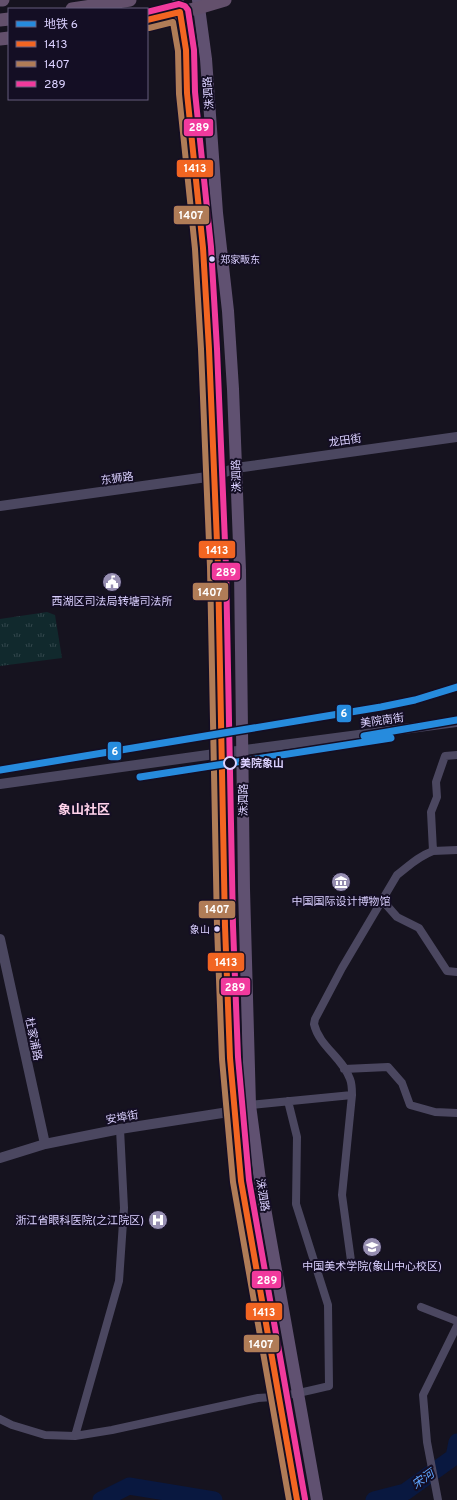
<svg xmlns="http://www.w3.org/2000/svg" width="457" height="1500" viewBox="0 0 457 1500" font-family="Overpass,'Noto Sans SC',sans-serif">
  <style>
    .park { fill: url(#park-tufts) }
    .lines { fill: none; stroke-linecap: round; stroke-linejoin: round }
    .river { stroke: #091840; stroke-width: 17 }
    .minor { stroke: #4b4760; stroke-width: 8 }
    .tertiary { stroke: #4b4760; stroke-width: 10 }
    .secondary { stroke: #595473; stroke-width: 11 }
    .primary { stroke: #605171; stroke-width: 12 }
    .trunk { stroke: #63506c; stroke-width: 13 }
    .bus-1-casing { stroke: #140e24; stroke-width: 9 }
    .bus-2-casing { stroke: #140e24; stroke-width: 9 }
    .bus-3-casing { stroke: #140e24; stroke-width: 9 }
    .bus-1 { stroke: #f26522; stroke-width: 6 }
    .bus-2 { stroke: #b07c57; stroke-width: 6 }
    .bus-3 { stroke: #f13a9d; stroke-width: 6 }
    .metro-1-casing { stroke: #140e24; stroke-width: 10 }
    .metro-1 { stroke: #268bdd; stroke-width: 7 }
    .bus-dot { fill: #dbd1ff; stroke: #140e24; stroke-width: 1.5 }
    .stop-dot { fill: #140e24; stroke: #dbd1ff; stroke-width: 2 }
    .labels { text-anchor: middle; stroke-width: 4; stroke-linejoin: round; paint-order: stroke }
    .bus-label { font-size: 10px; fill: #dbd1ff; stroke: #140e24; text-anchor: start }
    .street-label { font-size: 11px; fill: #dbd1ff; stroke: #140e24 }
    .poi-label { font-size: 11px; fill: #dbd1ff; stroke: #140e24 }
    .stop-label { font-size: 11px; font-weight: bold; fill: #dbd1ff; stroke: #140e24; text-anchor: start }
    .water-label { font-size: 12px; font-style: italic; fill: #5fa5ff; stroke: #140e24 }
    .quarter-label { font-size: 13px; font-weight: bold; fill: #ffd3eb; stroke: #140e24 }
    .line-badge { stroke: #140e24; stroke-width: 1.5 }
    .badge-label { font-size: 11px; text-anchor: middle; font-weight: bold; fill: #fff }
  </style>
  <defs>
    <pattern id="park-tufts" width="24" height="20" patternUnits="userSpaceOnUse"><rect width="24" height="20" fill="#11292d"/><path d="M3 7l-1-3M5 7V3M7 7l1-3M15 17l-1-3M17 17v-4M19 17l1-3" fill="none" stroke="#33474c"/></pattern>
  </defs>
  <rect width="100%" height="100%" fill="#16131f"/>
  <path class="park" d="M47,612L55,615L62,658L0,666V619Z"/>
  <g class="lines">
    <path class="river" d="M101,1500L129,1486L214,1500
      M374,1500L405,1492L454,1457L457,1442"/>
    <path class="minor" d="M433,851L457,850
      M382,900L397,917L419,928L447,971L457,972
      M344,1069L388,1067L402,1083L410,1105L435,1112L457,1113
      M250,1105L352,1095
      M352,1268L342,1195L352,1095C352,1090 352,1084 350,1079C343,1058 319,1046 314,1024L315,1019L342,968L397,875C409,866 417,857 433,851L431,812L437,797L436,782L445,756L457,755
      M421,1307L457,1321
      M0,1419L12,1425L45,1435L75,1436L112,1430L258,1398C284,1397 304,1392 329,1386L328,1305L296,1204L297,1137L288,1101
      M75,1436L119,1281L124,1208L120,1129
      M438,1500L427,1442L423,1395L457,1326"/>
    <path class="tertiary" d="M0,506L214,476L236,468L457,437
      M0,784L222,753L457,722
      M0,939L45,1144
      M0,1158L45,1144L120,1129L235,1111L250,1105"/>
    <path class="secondary" d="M178,0L180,12"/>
    <path class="primary" d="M198,0L206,59L217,213L228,311L233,389L240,570L244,889L250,1105L260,1180L317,1500
      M180,12L186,50L187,93L203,248L209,349L218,567L225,926L230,1058L241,1181L297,1500"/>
    <path class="trunk" d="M0,0H3
      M72,9L130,0
      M0,20L9,19
      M147,20L198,8L225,0
      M0,39L9,38"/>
    <defs>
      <path id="bus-1" d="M147,20L180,12L186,50L187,93L203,248L209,349L218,567L225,926L230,1058L241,1181L297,1500"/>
      <path id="bus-2" d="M149,28L173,22L178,51L179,94L195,249L201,349L210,567L217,926L222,1059L233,1182L289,1500"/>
      <path id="bus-3" d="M147,12L179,4L185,6L188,10L194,50L195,92L211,247L217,349L226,567L233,926L238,1057L249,1180L305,1499"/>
    </defs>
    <use href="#bus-1" class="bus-1-casing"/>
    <use href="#bus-2" class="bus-2-casing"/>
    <use href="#bus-3" class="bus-3-casing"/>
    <use href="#bus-1" class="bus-1"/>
    <use href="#bus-2" class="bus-2"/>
    <use href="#bus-3" class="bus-3"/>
    <defs>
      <path id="metro-1" d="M364,736L457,720
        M0,770L381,707L415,700L457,687
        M140,777L391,738"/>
    </defs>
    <use href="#metro-1" class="metro-1-casing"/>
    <use href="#metro-1" class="metro-1"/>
  </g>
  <defs>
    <symbol id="civic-disc" viewBox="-11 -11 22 22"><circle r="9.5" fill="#968eb1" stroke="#140e24"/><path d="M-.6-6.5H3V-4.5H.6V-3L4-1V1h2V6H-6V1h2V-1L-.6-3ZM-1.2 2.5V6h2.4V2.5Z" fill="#fff"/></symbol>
    <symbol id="museum-disc" viewBox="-11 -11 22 22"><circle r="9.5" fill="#968eb1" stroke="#140e24"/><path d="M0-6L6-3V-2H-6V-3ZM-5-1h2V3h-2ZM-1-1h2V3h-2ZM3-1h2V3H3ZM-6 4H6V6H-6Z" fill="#fff"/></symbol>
    <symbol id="hospital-disc" viewBox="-11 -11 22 22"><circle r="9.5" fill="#968eb1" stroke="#140e24"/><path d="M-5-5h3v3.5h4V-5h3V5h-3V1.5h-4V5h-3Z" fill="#fff"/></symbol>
    <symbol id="university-disc" viewBox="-11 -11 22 22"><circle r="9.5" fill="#968eb1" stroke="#140e24"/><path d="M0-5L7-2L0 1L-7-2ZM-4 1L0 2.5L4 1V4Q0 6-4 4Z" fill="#fff"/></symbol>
  </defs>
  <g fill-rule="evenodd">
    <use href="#civic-disc" x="101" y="571" width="22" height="22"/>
    <use href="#museum-disc" x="330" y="871" width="22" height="22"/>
    <use href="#hospital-disc" x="147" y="1209" width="22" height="22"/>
    <use href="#university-disc" x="361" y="1236" width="22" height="22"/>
  </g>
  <g class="bus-dot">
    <circle cx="212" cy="259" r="3.5"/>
    <circle cx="217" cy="929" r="3.5"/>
  </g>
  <circle class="stop-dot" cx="230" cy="763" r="6"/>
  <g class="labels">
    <g class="bus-label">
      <text x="220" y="263">郑家畈东</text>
      <text x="210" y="933" text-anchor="end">象山</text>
    </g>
    <g class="street-label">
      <text transform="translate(208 93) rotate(-94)" y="4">洙泗路</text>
      <text transform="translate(345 440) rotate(-8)" y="4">龙田街</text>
      <text transform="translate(236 476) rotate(-92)" y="4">洙泗路</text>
      <text transform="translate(117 478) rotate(-8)" y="4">东狮路</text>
      <text transform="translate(382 720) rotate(-8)" y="4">美院南街</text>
      <text transform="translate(243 800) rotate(-90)" y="4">洙泗路</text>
      <text transform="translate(34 1039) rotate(78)" y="4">杜家浦路</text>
      <text transform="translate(122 1117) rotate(-10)" y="4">安埠街</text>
      <text transform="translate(263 1195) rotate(81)" y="4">洙泗路</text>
    </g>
    <g class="poi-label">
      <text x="112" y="605">西湖区司法局转塘司法所</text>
      <text x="341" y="905">中国国际设计博物馆</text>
      <text x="144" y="1224" text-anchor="end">浙江省眼科医院(之江院区)</text>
      <text x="372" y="1270">中国美术学院(象山中心校区)</text>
    </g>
    <g class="stop-label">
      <text x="240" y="767">美院象山</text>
    </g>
    <g class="water-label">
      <text transform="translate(423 1479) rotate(-35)" y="4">宋河</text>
    </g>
    <g class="quarter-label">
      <text x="84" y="814">象山社区</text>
    </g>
  </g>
  <g class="line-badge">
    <rect x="183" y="118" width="31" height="19" rx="4" fill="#f13a9d"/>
    <rect x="176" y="159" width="38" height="19" rx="4" fill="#f26522"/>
    <rect x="173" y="205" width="37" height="20" rx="4" fill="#b07c57"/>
    <rect x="198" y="540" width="38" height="19" rx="4" fill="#f26522"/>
    <rect x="211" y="562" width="30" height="19" rx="4" fill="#f13a9d"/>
    <rect x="192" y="582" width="37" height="19" rx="4" fill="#b07c57"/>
    <rect x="336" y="704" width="16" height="19" rx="4" fill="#268bdd"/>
    <rect x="107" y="741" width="15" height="20" rx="4" fill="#268bdd"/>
    <rect x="198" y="900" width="38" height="19" rx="4" fill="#b07c57"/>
    <rect x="207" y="952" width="38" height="20" rx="4" fill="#f26522"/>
    <rect x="220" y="977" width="31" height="19" rx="4" fill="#f13a9d"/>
    <rect x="251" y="1270" width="31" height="19" rx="4" fill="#f13a9d"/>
    <rect x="245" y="1302" width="38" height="19" rx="4" fill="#f26522"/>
    <rect x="243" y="1334" width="37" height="19" rx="4" fill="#b07c57"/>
  </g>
  <g class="badge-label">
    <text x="199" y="131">289</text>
    <text x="195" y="172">1413</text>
    <text x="191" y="219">1407</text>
    <text x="217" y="554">1413</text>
    <text x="226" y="576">289</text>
    <text x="210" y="596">1407</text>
    <text x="344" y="717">6</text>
    <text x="115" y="755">6</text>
    <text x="217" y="913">1407</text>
    <text x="226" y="966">1413</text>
    <text x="235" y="991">289</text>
    <text x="267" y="1284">289</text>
    <text x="264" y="1316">1413</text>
    <text x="261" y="1348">1407</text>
  </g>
  <rect x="8" y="8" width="140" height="92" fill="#140e24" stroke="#645c7c"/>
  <rect x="16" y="21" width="20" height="6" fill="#268bdd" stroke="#645c7c"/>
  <text x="44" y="28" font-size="12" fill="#dbd1ff">地铁 6</text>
  <rect x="16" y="41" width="20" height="6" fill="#f26522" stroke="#645c7c"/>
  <text x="44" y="48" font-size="12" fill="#dbd1ff">1413</text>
  <rect x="16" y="61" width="20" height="6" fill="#b07c57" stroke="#645c7c"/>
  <text x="44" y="68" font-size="12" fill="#dbd1ff">1407</text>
  <rect x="16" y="81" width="20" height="6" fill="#f13a9d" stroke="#645c7c"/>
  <text x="44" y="88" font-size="12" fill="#dbd1ff">289</text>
</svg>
